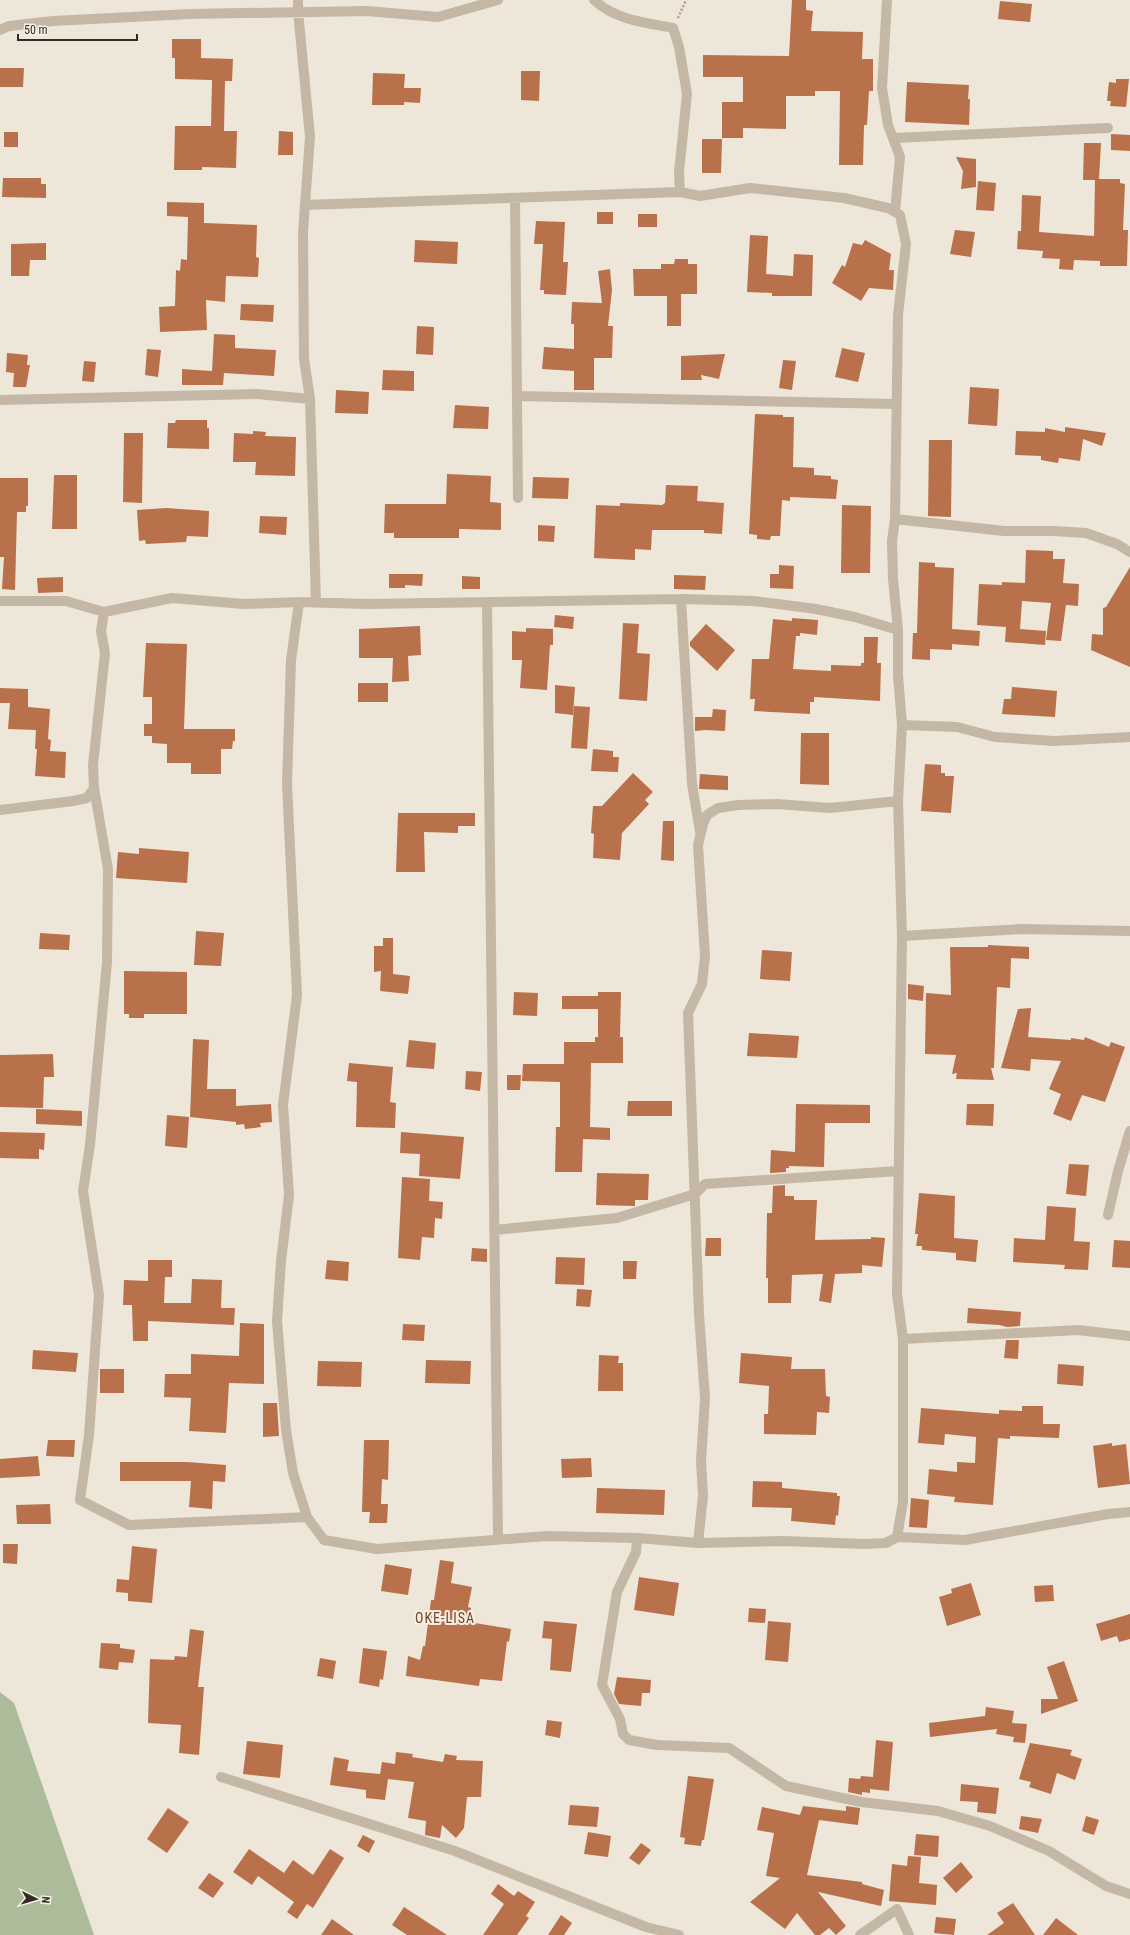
<svg xmlns="http://www.w3.org/2000/svg" width="1130" height="1935" viewBox="0 0 1130 1935" font-family="'Roboto Condensed',sans-serif">
  <style>
    .green { fill: #acbb9a }
    .building { fill: #b9714b }
    .lines { fill: none; stroke-linecap: round; stroke-linejoin: round }
    .path { stroke: #b0a190; stroke-width: 2.5; stroke-dasharray: 2 2; stroke-linecap: butt }
    .minor { stroke: #c4b7a6; stroke-width: 10 }
    .labels { text-anchor: middle; stroke-width: 4; stroke-linejoin: round; paint-order: stroke }
    .quarter-label { font-size: 14px; letter-spacing: 1px; fill: #784327; stroke: #f6f0e4 }
  </style>
  <rect width="100%" height="100%" fill="#eee6d8"/>
  <path class="green" d="M0,1692L14,1703L94,1935H0Z"/>
  <path class="building" d="M792,0H806V10L813,11L811,31L863,32L862,59H873V91H869L867,125H864L863,165H839L840,91H815V96H786V129L743,128V138H722V102H743V77H703V55L789,56Z
    M1000,1L1032,4L1030,22L998,19Z
    M172,39H201V58L233,59L232,81H225L224,131H237L236,168L202,167V170H174L175,126H211L212,80L175,79V58H172Z
    M0,68H24L23,87H0Z
    M521,71H540L539,101L521,100Z
    M373,73L405,74L404,88H421L420,103L404,102V105H372Z
    M1116,79H1129L1126,107L1110,106L1111,101H1107L1109,82L1116,83Z
    M907,82L969,85L968,99H970L969,125L905,122Z
    M279,131L293,132V155H278Z
    M4,132H18V147H4Z
    M1111,134L1130,135V151L1111,150Z
    M702,139H722L721,173H702Z
    M1084,143H1101L1099,179H1120V183L1125,184L1123,230H1128L1127,266H1100V261L1074,260L1073,270L1059,269L1060,259L1042,258L1043,251L1017,249L1018,231H1021L1022,195L1041,196L1039,232L1094,236L1095,180H1083Z
    M956,157L976,159V187L961,189L963,171Z
    M3,178H41V184H46V198L2,197Z
    M978,181L996,183L994,211L976,210Z
    M167,202L204,203V223L257,225L256,257L259,258L258,277L226,276L225,302L206,300L207,330L160,332L159,307L175,306L176,270L180,271L181,259L187,260L188,217L167,216Z
    M597,212H613V224H597Z
    M638,214H657V227H638Z
    M536,221L565,222L563,262H568L566,295L544,294V290H540L543,244H534Z
    M955,230L975,232L971,257L950,254Z
    M750,235L768,236L766,274L793,276L794,254L813,255L812,296H772V293L747,292Z
    M415,240L458,242L457,264L414,262Z
    M865,240L891,254L889,270H894L893,290L869,288L861,301L832,283L842,265L845,267L853,243L862,245Z
    M46,243V260H30L29,276H11V244Z
    M675,259H688V264H697V294H681V326H667V296H634L633,269H661V264H674Z
    M610,269L612,290L608,326H613L612,358H594V390H574V371L542,369L544,347L574,349V324H571L572,302L602,303L598,271Z
    M241,304L274,305L273,322L240,320Z
    M417,326L434,327L433,355L416,354Z
    M214,334L235,335V348L276,350L274,376L224,373L223,385H182V369L212,371Z
    M842,348L865,353L858,382L835,377Z
    M147,349L161,350L158,377L145,375Z
    M7,353L28,355L27,365H30L26,387H13L14,373L6,372Z
    M725,354L719,379L701,375L702,380H681V356Z
    M783,360L796,361L792,390L779,388Z
    M84,361L96,362L94,382L82,381Z
    M383,370L414,371V391L382,390Z
    M970,387L999,389L997,426L968,424Z
    M336,390L369,392L368,414L335,413Z
    M455,405L489,407L488,429L453,428Z
    M755,414L783,415V417H794L793,467L814,468V475L831,476V479L838,480L836,499L790,497V501L782,500L780,536H771L770,540L757,539V535L749,534Z
    M176,420H207V428H209V449L167,448L168,423H175Z
    M1065,427L1106,433L1102,446L1083,439L1080,461L1059,458L1058,463L1041,460V456L1015,455L1016,431L1045,432V428L1065,432Z
    M253,431L266,432L265,436L296,437L295,476L255,475L256,462H233L234,433L253,434Z
    M124,433H143L142,503L123,502Z
    M929,440H952L951,517L928,516Z
    M447,474L491,476L490,502L501,503V530L459,529V538H394V533H384L385,504H446Z
    M54,475H77V529H52Z
    M533,477L569,478L568,499L532,498Z
    M0,478H28V506H26V512H17L15,590L2,589L4,557H0Z
    M666,485L698,486L697,501L724,503L722,534L704,533V530H652L651,550L635,549V560L594,558L596,505L620,506V503L662,505L665,503Z
    M842,505L871,506L870,573H841Z
    M166,508L209,511L208,537L187,536L186,542L146,544L145,540L139,541L137,510Z
    M260,516L287,517L286,535L259,533Z
    M538,525L555,526L554,542L538,541Z
    M1026,550L1053,551V559H1065L1063,583L1079,584L1078,606L1066,605L1061,641L1046,640L1051,603L1022,601L1020,629L1046,631L1045,645L1005,642L1006,627L977,625L979,584L1002,585V582L1025,583Z
    M919,562L935,563V567L954,568L952,629L980,631L979,646L952,644V650L930,649V660L912,659L913,633H917Z
    M779,565L794,566L793,589L770,588V574H779Z
    M1130,567V667L1091,650L1092,634L1103,635V608L1106,607Z
    M389,574H423L422,586L405,585V588H389Z
    M674,575L706,576L705,590L674,589Z
    M462,576L480,577V589H462Z
    M63,577V592L38,593L37,578Z
    M555,615L574,617L573,629L554,627Z
    M792,618L818,620L817,635L800,633V636H796L793,669L831,671V665L861,666V663H864V637H878L877,663H881L880,701L814,697V702H810V714L754,711L755,699H750L752,659H769L773,619L792,621Z
    M623,623L639,624L637,653L650,654L647,701L619,699Z
    M706,624L735,650L717,671L690,646V642Z
    M420,626L421,655L408,656L409,681L392,682L393,658H359V629Z
    M526,628L553,629V645H550L547,690L520,688L522,660H512V631L526,632Z
    M146,643L187,644L184,729H235V741H233L232,749H221V774H191V763H167V744L152,743V736H144V724H152V697H143Z
    M358,683H388V702H358Z
    M555,685L575,687L573,715L555,713Z
    M1012,687L1057,691L1055,717L1002,714L1004,699H1011Z
    M0,688L28,689V707L50,709L48,739L51,740L50,751L66,752L65,778L35,776L37,749H35L36,730L8,729L10,703H0Z
    M574,706L590,707L587,749L571,748Z
    M713,709L726,710L725,731L705,730L695,731V717H712Z
    M801,733H829V785L800,784Z
    M593,749L613,751V757H619L618,772L591,771Z
    M925,764L941,765V773H945V776H954L951,813L921,811Z
    M633,773L653,792L645,800L649,804L622,833L620,860L593,858L594,834L591,833L593,806H602Z
    M700,774L728,776V790L699,789Z
    M398,813H475V826H458V833L424,832L425,872H396Z
    M663,821H674V861L661,860Z
    M139,848L189,852L187,883L116,878L118,852L139,854Z
    M196,931L224,933L221,966L194,965Z
    M40,933L70,935L69,950L39,949Z
    M383,938H393V974L410,976L408,994L380,991L381,971L374,972V946H383Z
    M988,945L1029,947V959L1011,958L1010,988L997,987L994,1068H991L994,1080L956,1079L957,1073L952,1074L956,1055L925,1054L926,993L951,995L950,947H988Z
    M762,950L792,952L790,981L760,979Z
    M124,971L187,972V1014H144V1018H129V1014H124Z
    M908,984L924,986L923,1001L908,999Z
    M514,992L538,993L537,1016L513,1015Z
    M598,992H621L620,1037H623V1063H591L590,1127L610,1128V1140L583,1139L582,1172H555L556,1127H560V1082L522,1081L523,1064H564V1042H595V1037H598V1009H562V996H598Z
    M1031,1008L1028,1037L1071,1040V1038L1084,1040L1085,1037L1109,1047L1111,1042L1125,1047L1105,1102L1082,1095L1071,1121L1053,1114L1061,1094L1049,1089L1061,1061L1031,1059L1030,1071L1001,1068L1018,1009Z
    M749,1033L799,1036L797,1058L747,1056Z
    M193,1039L209,1040L207,1089H236V1106L271,1104L272,1122L260,1123L261,1127L245,1129L244,1124L236,1125V1122L190,1117Z
    M409,1040L436,1043L434,1069L406,1067Z
    M53,1054L54,1077H44L43,1108L0,1107V1055Z
    M349,1063L393,1067L390,1102L396,1103L395,1128L356,1127L357,1082L347,1081Z
    M466,1071L482,1072L480,1091L465,1089Z
    M507,1075H521L520,1090H507Z
    M628,1101H672V1116H627Z
    M796,1104L870,1105V1123H825L824,1167L789,1166V1168H786V1172L770,1173L771,1150L795,1152Z
    M967,1104H994L993,1126L966,1125Z
    M36,1109L82,1111V1126L36,1124Z
    M167,1115L189,1117L187,1148L165,1146Z
    M0,1132L45,1133L44,1150L39,1149V1159L0,1158Z
    M401,1132L464,1137L460,1179L419,1176L420,1154L400,1153Z
    M1069,1164L1089,1165L1086,1196L1066,1194Z
    M597,1173L649,1174L648,1200H635V1206L596,1205Z
    M402,1177L430,1179L429,1201L443,1202L442,1219L435,1218L434,1238L422,1237L420,1260L398,1258Z
    M785,1185V1196H794V1200H817L815,1240L871,1239V1237L885,1238L882,1267L862,1265V1273L835,1274L831,1303L819,1301L823,1274L792,1275L791,1303H768V1278H766L767,1213H772L773,1186Z
    M919,1193L955,1196L954,1238L978,1240L976,1262L956,1260V1253L922,1250V1246H916L918,1234H915Z
    M1047,1206L1076,1208L1074,1241L1090,1242L1088,1270L1064,1269L1065,1265L1013,1262L1014,1238L1045,1240Z
    M706,1238H721V1256H705Z
    M1114,1240L1130,1241V1268L1112,1267Z
    M472,1248L487,1249V1262L471,1261Z
    M556,1257L585,1258L584,1285L555,1284Z
    M148,1260H172V1277H165L164,1303H191L192,1279L222,1280L221,1308H235L234,1325L148,1321V1341H133L132,1305H123L124,1280L148,1281Z
    M327,1260L349,1262L348,1281L325,1279Z
    M623,1261H637L636,1279H623Z
    M577,1289L592,1290L590,1307L576,1306Z
    M968,1308L1021,1312L1020,1326L1007,1327L999,1325L967,1323Z
    M240,1323L264,1324V1384L229,1383L226,1433L189,1431L191,1398L164,1397L165,1374H191V1354L239,1356Z
    M403,1324L425,1325L424,1341L402,1340Z
    M1006,1340H1019L1018,1359L1004,1358Z
    M33,1350L78,1353L76,1372L32,1369Z
    M741,1353L792,1357L791,1369H825L826,1396L830,1397L829,1413L817,1412L816,1435L764,1434V1414H768L769,1386L739,1383Z
    M599,1355L619,1356L618,1363H623V1391H598Z
    M426,1360L471,1361L470,1384L425,1383Z
    M318,1361L362,1362L361,1387L317,1386Z
    M1058,1364L1084,1366L1083,1386L1057,1384Z
    M100,1369H124V1393H100Z
    M263,1403H277L279,1436L263,1437Z
    M1022,1406H1043V1424H1060L1059,1438L1010,1436V1439L998,1438L993,1505L954,1502L955,1497L927,1494L929,1469L957,1472V1462L975,1463L976,1437L945,1434L944,1445L918,1443L921,1408L999,1414V1410L1022,1411Z
    M48,1440H75L74,1457L46,1456Z
    M364,1440H389L388,1480L382,1479L381,1504H388L387,1523H369L370,1512H362Z
    M1112,1443V1446L1126,1444L1130,1484L1098,1488L1093,1446Z
    M38,1456L40,1476L0,1478V1459Z
    M591,1458L592,1477L562,1478L561,1459Z
    M120,1462H187L226,1465L225,1482L213,1481L212,1509L189,1507L191,1481H120Z
    M753,1481L782,1482V1488L837,1493V1496H840L838,1516L836,1515L835,1525L791,1521L792,1508L752,1507Z
    M597,1488L665,1490L664,1515L596,1513Z
    M911,1498L929,1500L927,1528L909,1527Z
    M50,1504L51,1524H17L16,1505Z
    M3,1544H18L17,1564L3,1563Z
    M132,1546L157,1549L152,1603L128,1601V1593L116,1592L117,1579L129,1580Z
    M440,1560L454,1562L451,1583L472,1587L468,1607L471,1608L469,1622L511,1629L509,1642L507,1641L502,1681L480,1679L479,1686L406,1676L408,1656L420,1660L423,1646H425L431,1600H434Z
    M385,1564L412,1569L408,1595L381,1591Z
    M639,1577L679,1583L674,1616L634,1610Z
    M971,1583L981,1615L947,1626L939,1597L952,1593L951,1589Z
    M1053,1585L1054,1601L1035,1602L1034,1586Z
    M749,1608L766,1609L765,1623L748,1622Z
    M1130,1614V1639L1119,1642L1117,1636L1101,1641L1096,1624Z
    M544,1621L577,1624L571,1672L550,1670L552,1639L542,1638Z
    M768,1621L791,1623L788,1662L765,1660Z
    M190,1629L204,1631L198,1687H204L199,1755L179,1753L181,1725L148,1723L150,1659L174,1660L175,1656L187,1657Z
    M101,1643L120,1644V1648L135,1650L133,1663L119,1662L118,1670L99,1668Z
    M363,1648L387,1651L383,1680L380,1679L379,1687L359,1683Z
    M320,1658L336,1661L333,1679L317,1676Z
    M1064,1661L1078,1701L1041,1714V1699H1058L1047,1667Z
    M617,1677L651,1680L650,1693H642L641,1706L619,1704L614,1694Z
    M986,1707L1014,1711L1012,1723L1027,1724L1025,1743L1013,1742L1014,1737L996,1734L997,1729L930,1737L929,1723L985,1716Z
    M547,1720L562,1722L560,1738L545,1735Z
    M876,1740L893,1742L889,1791L870,1789V1793L862,1792V1795L848,1792L849,1778L860,1779L861,1776L873,1777Z
    M247,1741L283,1745L280,1778L243,1774Z
    M1030,1743L1072,1750L1070,1755L1082,1759L1075,1780L1057,1773L1051,1794L1029,1787L1031,1782L1019,1779Z
    M396,1752L413,1754L412,1757L443,1762L445,1754L457,1756L456,1760L483,1761L481,1797H467L464,1828L456,1838L442,1825L440,1838L425,1835L426,1821L408,1818L414,1782L388,1779L385,1800L366,1798V1790L330,1785L334,1757L349,1760L347,1771L380,1774L382,1762L395,1764Z
    M688,1776L714,1779L704,1840H702L701,1846L684,1844L685,1838L680,1837Z
    M961,1784L999,1788L996,1814L977,1812L978,1802L960,1801Z
    M570,1805L599,1807L597,1827L568,1825Z
    M803,1806L846,1811V1806L860,1808L858,1825L819,1820L807,1875L862,1882V1884L884,1890L881,1906L818,1892L846,1926L836,1935L829,1928L820,1935H815L797,1913L785,1929L750,1902L780,1878L766,1876L774,1833L757,1830L762,1807L800,1815Z
    M168,1808L189,1822L167,1853L147,1839Z
    M1021,1816L1042,1819L1038,1833L1019,1829Z
    M1086,1816L1099,1820L1094,1835L1082,1831Z
    M588,1832L611,1836L608,1857L584,1854Z
    M916,1834L939,1836L938,1857L914,1855Z
    M363,1835L375,1841L369,1853L357,1846Z
    M641,1843L651,1850L639,1865L629,1858Z
    M249,1849L284,1873L293,1860L313,1875L330,1849L344,1858L313,1908L307,1904L297,1919L287,1912L294,1902L258,1876L252,1885L233,1872Z
    M908,1856L921,1857L919,1883L937,1885L936,1905L889,1901L892,1864L907,1866Z
    M961,1862L973,1877L956,1893L943,1878Z
    M209,1873L224,1883L213,1898L198,1888Z
    M498,1884L514,1896L518,1891L535,1902L526,1916L529,1918L517,1935H483L504,1904L491,1894Z
    M1013,1903L1035,1935H987L1004,1923L997,1913Z
    M404,1907L447,1935H407L392,1925Z
    M561,1915L572,1923L564,1935H548Z
    M936,1917L956,1919L954,1935L934,1933Z
    M1056,1918L1078,1935H1043Z
    M332,1919L354,1935H321Z"/>
  <g class="lines">
    <path class="path" d="M678,18L686,0"/>
    <path class="minor" d="M298,0V11L310,137L303,232L304,359L310,399L316,603
      M594,0C615,20 646,23 673,28L679,47L687,94L679,172L680,192L700,196L750,188L844,198L888,208L900,215L906,244L898,315L895,519L892,541L893,579L898,630V675L902,725L898,801L902,936L897,1294L903,1339V1502L897,1537
      M887,0L882,88L888,125L900,157L895,212
      M0,30L9,26L53,21L189,14L367,11L438,17L498,0
      M893,138L1108,128
      M515,198L518,498
      M305,205L680,192
      M517,396L896,404
      M0,400L257,394L310,399
      M895,519L1004,531H1054L1086,533L1117,544L1130,552
      M681,599L692,784L700,832
      M0,601H66L104,612L172,598L244,604L299,602L368,604L681,599L754,601L816,609L855,617L898,630
      M299,602L291,660L287,784L297,995L283,1105L289,1195L281,1261L277,1321L286,1430L293,1473L307,1517L324,1540L377,1549L547,1536L637,1538L698,1543L783,1541L865,1544L886,1543L897,1537L965,1540L1108,1514L1130,1512
      M487,602L498,1540
      M902,725L957,727L995,737L1054,741L1130,737
      M94,788L108,869L107,962L90,1145L83,1191L99,1295L89,1435L80,1500L129,1525L307,1517
      M0,810L73,801L87,798L94,788L93,765L105,653L101,631L104,612
      M902,936L1021,929L1130,931
      M1108,1215L1118,1171L1130,1131
      M494,1230L617,1218L695,1194L705,1184L898,1171
      M903,1339L1078,1330L1130,1336
      M637,1538L636,1552L617,1592L602,1685L620,1719L623,1734L629,1740L657,1745L729,1748L786,1786L861,1802L938,1811L990,1826L1049,1851L1106,1886L1130,1894
      M698,1543L703,1496L701,1461L705,1398L699,1314L688,1013L702,984L705,956L698,845L703,824L707,815L718,808L738,805L777,804L830,808L898,801
      M221,1777L455,1851L646,1927L679,1935
      M860,1935L897,1909L909,1935"/>
  </g>
  <g class="labels">
    <g class="quarter-label">
      <text x="445" y="1623">OKE-LISA</text>
    </g>
  </g>
  <g transform="translate(36 1899) rotate(95)" stroke="#f6f0e4" stroke-width="3" paint-order="stroke">
  <path d="M0-3L7 15L0 10L-7 15Z" fill="#312b26"/>
  <text y="-6" font-size="11" font-weight="bold" text-anchor="middle" fill="#312b26">N</text>
  </g>
  <path d="M18 34v6h119v-6" fill="none" stroke="#312b26" stroke-width="2"/>
  <text x="24" y="34" font-size="12" fill="#312b26" stroke="#f6f0e4" stroke-width="3" paint-order="stroke">50 m</text>
</svg>
